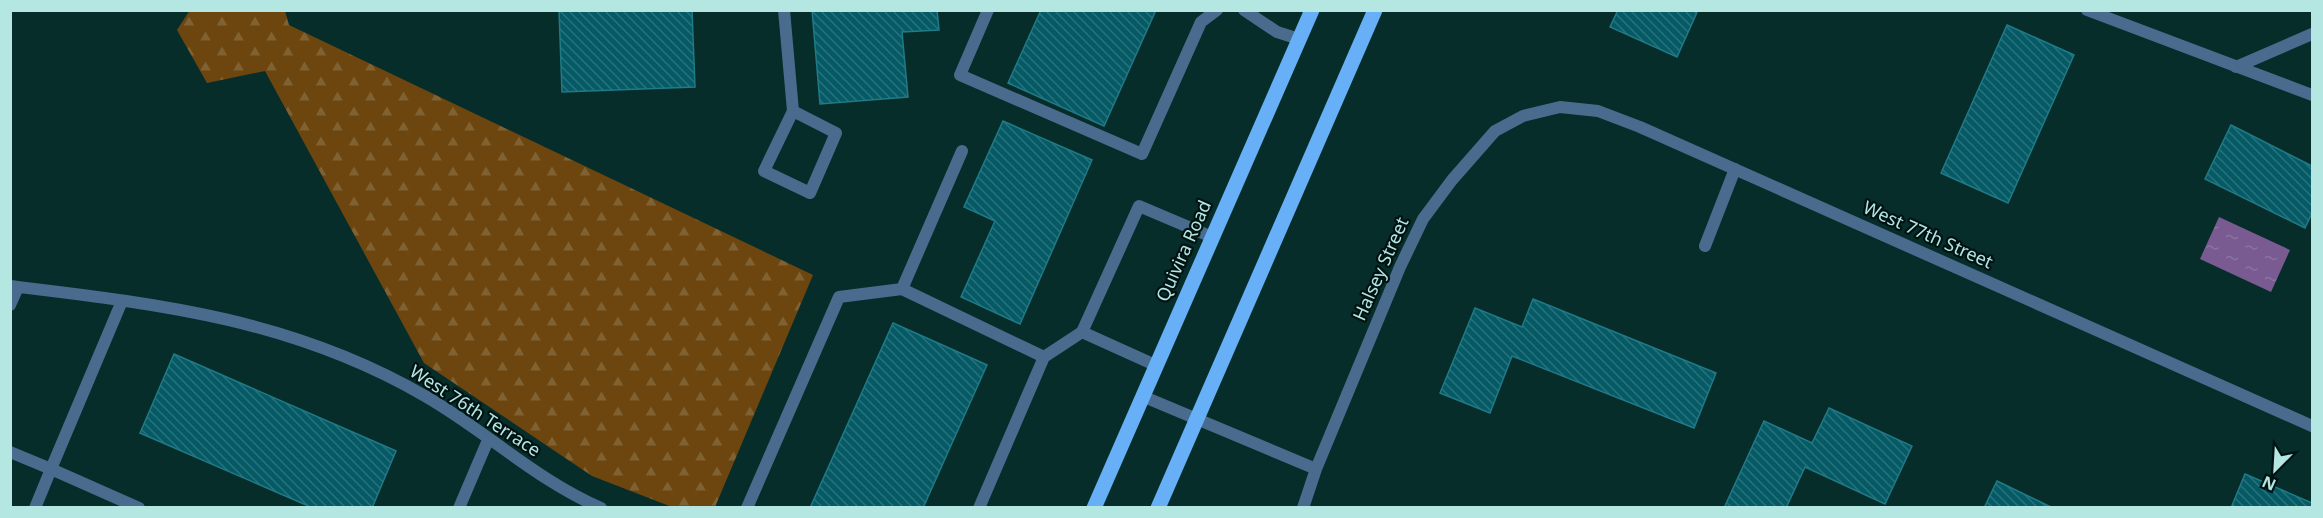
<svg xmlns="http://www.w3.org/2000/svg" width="2323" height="518" viewBox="0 0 2323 518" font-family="'Noto Sans',sans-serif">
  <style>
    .forest { fill: url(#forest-firs) }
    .water { fill: url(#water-ripples) }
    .building { fill: url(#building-back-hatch); stroke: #207a87; stroke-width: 1.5 }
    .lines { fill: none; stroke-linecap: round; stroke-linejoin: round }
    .lane { stroke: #496c8e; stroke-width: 12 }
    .street { stroke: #496c8e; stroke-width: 12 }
    .primary { stroke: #67b0f8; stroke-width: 15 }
    .labels { text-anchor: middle; stroke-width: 4.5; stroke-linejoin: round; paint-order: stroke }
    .street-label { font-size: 18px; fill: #b4e6e2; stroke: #001312 }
  </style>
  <defs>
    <pattern id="forest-firs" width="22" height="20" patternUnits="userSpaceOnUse" patternTransform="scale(1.5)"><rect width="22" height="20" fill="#6d460f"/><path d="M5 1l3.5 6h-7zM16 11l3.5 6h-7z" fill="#7f6132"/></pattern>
    <pattern id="water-ripples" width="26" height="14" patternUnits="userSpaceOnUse" patternTransform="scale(1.5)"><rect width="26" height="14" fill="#795b92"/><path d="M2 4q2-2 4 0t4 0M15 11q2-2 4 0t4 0" fill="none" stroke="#8a73a1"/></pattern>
    <pattern id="building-back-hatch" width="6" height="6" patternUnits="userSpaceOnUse" patternTransform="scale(1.5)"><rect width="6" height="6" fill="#055a65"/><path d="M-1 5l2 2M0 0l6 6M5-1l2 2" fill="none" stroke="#27727b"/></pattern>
  </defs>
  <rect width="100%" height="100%" fill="#072d2a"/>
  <path class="forest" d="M190,10L285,11L289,25L813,275L715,507H672L592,476L424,363L265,71L207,83L177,30Z"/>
  <path class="water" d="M2219,217L2290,250L2271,292L2200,259Z"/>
  <path class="building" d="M559,10H692L695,87L562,92Z
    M812,10H937L939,30L902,32L908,97L820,104Z
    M1041,10H1156L1104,126L1008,83Z
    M1618,10H1698L1677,57L1610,27Z
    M2007,25L2074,55L2008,203L1941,173Z
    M1003,121L1092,160L1020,324L961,297L995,221L964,207Z
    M2231,125L2312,166V213L2305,228L2205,179Z
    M1533,299L1716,373L1694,428L1512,356L1490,413L1440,393L1475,308L1522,327Z
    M893,323L987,365L923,508H810Z
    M174,354L396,451L372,508H313L140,433Z
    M1829,408L1912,446L1885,504L1805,467L1786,508H1724L1764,421L1812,443Z
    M2245,474L2312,503V508H2231Z
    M1997,481L2053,508H1984Z"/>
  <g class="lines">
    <path class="lane" d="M784,10L793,111L764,171L810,193L836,133L793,111
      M988,10L960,75L1142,154L1201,22L1217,10
      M1244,10L1277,32L1299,39
      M1705,246L1735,169
      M902,289L962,151
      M1082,332L1155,365
      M747,508L839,297L902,289L1044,357
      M979,508L1044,357L1082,332L1139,206L1212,237"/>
    <path class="street" d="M2087,10L2312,95
      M2236,67L2312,34
      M10,286C159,304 292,319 425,396C486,431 536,480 601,508
      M10,305L18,287
      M1142,396L1316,469
      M10,452L51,469L122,301
      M35,508L51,469L139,508
      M459,508L488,440
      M1303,508L1316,469L1400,267L1423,219L1452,180L1495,131L1523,116L1560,107L1598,111L1640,127L2312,426"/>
    <path class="primary" d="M1094,508L1312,10
      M1158,508L1375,10"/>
  </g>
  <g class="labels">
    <g class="street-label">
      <text transform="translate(1928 235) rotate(24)" y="6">West 77th Street</text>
      <text transform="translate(1184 251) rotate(-66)" y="6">Quivira Road</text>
      <text transform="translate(1381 269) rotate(-66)" y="6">Halsey Street</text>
      <text transform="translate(475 411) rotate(33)" y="6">West 76th Terrace</text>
    </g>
  </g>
  <rect width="2323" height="518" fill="none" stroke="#b4e6e2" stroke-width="24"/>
  <g transform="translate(2275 470) rotate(204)" stroke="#001312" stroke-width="4.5" paint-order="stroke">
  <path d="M0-4.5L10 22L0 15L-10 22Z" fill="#b4e6e2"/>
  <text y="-9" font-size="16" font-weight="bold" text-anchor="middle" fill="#b4e6e2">N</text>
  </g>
</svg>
